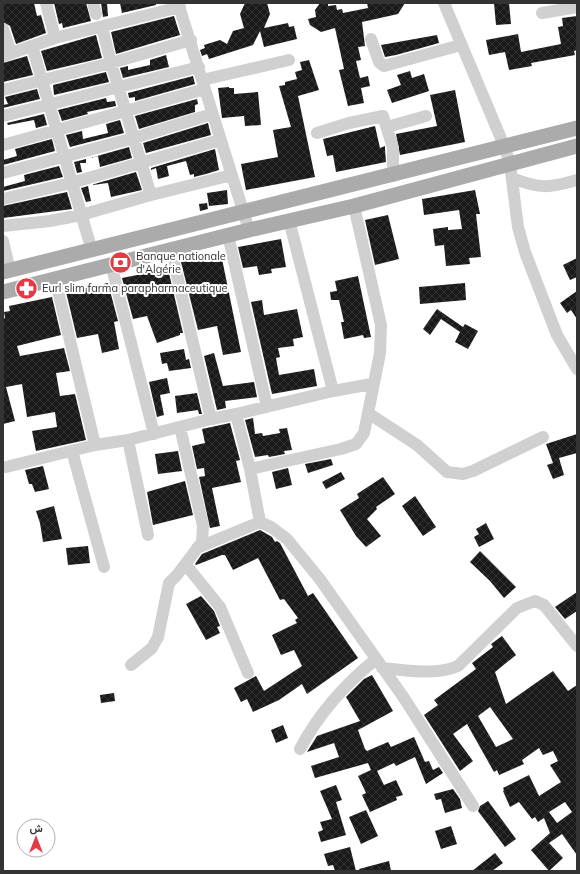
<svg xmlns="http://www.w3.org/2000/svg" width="580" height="874" viewBox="0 0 580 874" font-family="Mulish,Vazirmatn,sans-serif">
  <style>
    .building { fill: url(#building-cross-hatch); fill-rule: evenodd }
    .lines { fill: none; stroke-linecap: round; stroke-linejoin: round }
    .minor { stroke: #d0d0d0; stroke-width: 12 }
    .major { stroke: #ababab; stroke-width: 15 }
    .labels { text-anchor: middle; stroke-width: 4; stroke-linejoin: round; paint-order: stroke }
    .poi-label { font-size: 11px; fill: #333; stroke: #fff; text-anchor: start }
  </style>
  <defs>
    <pattern id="building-cross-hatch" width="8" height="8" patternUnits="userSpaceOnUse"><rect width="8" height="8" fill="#1a1a1a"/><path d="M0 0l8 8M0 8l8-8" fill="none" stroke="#333"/></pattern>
  </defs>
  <rect width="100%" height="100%" fill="#fff"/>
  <path class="building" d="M3,3H34L37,16L41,15L46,33L16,44L10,26L3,22Z
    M54,3H86L91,21L63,28L62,23L59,24Z
    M101,3H107L108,16L103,17Z
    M120,3H156V5L122,13Z
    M245,3H267L270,14L264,28L288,23L289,27L294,26L297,39L264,47L260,31L253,45L209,59L207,54L202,56L200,50L205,48L204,45L220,40L227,44L233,31L244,28L240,14Z
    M320,3H328V6L336,5L337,10L342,9L343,13L368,8L367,3H405L398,14L362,22L365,46L358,47L361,60L356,61L360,78L368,76L370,86L361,88L364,103L348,106L339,70L344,69L335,28L321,32L310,25L308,19L316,17L315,10Z
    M494,3H509L511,24L496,25Z
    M174,16L180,35L116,54L111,32Z
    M577,16V50L574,51L575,55L531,63L532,66L509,70L505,52L489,55L486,40L518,34L521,52L561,44L558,27L563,26L562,18Z
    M96,35L102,58L47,71L41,51Z
    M437,35L439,43L396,55L385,57L381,45Z
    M166,55L169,67L123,78L120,68L128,66V70L150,65V60Z
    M27,56L33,75L3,82V63Z
    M309,60L319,90L298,96L315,177L246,190L241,164L278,157L273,130L291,127L279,86L285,85V82L297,79L295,72L302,70L300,62Z
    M410,71L412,78L424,74L429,91L392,103L387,90L401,85L397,75Z
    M106,72L109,82L54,95L53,85Z
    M193,76L195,84L135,101V97L129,98L128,93Z
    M229,87V88H234V94L258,92L261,125L245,126L244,116L222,118L218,88Z
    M37,89L40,99L3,108V105L8,104L5,97Z
    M455,90L465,142L400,155L396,134L437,126L430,95Z
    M106,98L107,102L115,101L116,106L87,112L88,114L62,121L58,110Z
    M197,99L198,104L195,105V112L139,129L135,116Z
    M44,114L47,125L36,128L34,120L8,125L7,123Z
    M120,120L124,133L70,147L66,135L82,131L83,139L108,133L106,124Z
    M208,123L211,135L146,153L143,143Z
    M375,126L380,148L385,146V149L386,162L336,172L333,155L327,156L323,139Z
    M52,139L55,151L3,165V160L17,156L15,149Z
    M129,147L132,158L100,167L98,156L90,158Z
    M215,149L219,170L206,174L194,177V174L190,175L186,161L167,166L169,176L158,179L156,168L151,170V168Z
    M86,159V163H80L82,172L77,173L74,162Z
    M59,166L63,177L3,191V187L25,181L24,175Z
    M136,172L142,190L111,197L108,183L91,185Z
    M88,186L91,201L86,202L81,188Z
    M227,190L228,204L209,206L207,193Z
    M475,190L480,214H476L481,257L469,258L470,264L446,266L444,245L435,246L433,229L448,227V230L462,229L459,210L424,215L422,199Z
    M67,192L72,209L3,218V206Z
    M207,203L208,209L200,211L199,204Z
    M388,215L399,259L375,265L365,220Z
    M281,239L286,267L271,269L272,273L259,275L257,266L243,268L238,247Z
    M221,254L241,352L223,355L217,326L198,330L181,262Z
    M577,258V277L570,280L563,265Z
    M168,269L183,333H180V335L157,343L147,316L133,319L122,278Z
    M358,276L371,337L364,338L363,335L344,339L341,322H344L339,300H331L330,292L337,291L335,281Z
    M108,283L118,321L114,322L119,349L102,353L98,334L77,338L66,292Z
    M465,283L466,300L420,304L419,287Z
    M577,291V319L571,310L567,313L560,303Z
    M52,297L61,335L17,346L20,356L64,348L70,371L56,373L60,396L75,394L86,440L36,451L32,431L57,427L55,412L27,417L22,384L6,387L15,421L3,424V319L5,318L4,312L10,311L9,306Z
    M262,300L264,315L297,309L303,337L293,339L294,346L278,348L280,357L276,358L279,375L314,369L317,386L272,394L251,302Z
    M437,309L463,327L465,324L478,331L468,349L455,342L460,332L441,319L430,335L423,329Z
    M184,349L186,360L189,359L191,368L169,371L167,363L162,364L160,353Z
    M214,353L223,386L254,382L257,397L225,401L226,408L217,410L204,356Z
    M167,378L170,393L160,395L164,415L157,417L149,382Z
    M197,393L202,414H199L198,410L177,413L175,396Z
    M253,418L255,434L262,433L263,436L280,433L279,429L287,428L292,450L284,451L285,454L269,457L268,455L255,457L245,420Z
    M230,423L240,460L236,461L241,482L212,488L220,526L210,528L199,477L205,476L204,468L197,469L192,446L205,443L202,429Z
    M577,434V453L559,458L564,475L553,479L547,465L553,463L546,444Z
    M178,451L182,471L158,474L155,454Z
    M331,459L333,465L308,473L305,464Z
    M43,466L49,489L35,492L32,484H29L25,470Z
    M288,468L292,485L276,489L272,472Z
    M341,472L345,479L326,489L322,482Z
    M383,477L395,494L376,507L377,509L367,519L381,536L366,547L356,536L340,510L359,498L357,494Z
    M185,481L193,515L153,525L147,492Z
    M415,496L436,527L423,536L402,506Z
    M54,506L62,539L43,542L40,523L36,511Z
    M486,523L494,539L479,547L474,537L479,534L476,529Z
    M260,530L272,537L275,542L277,541L280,543L308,596L313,593L358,658L307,694L302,684L279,700L253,712L247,699L241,702L234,688L256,676L264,691L302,666L294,650L281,655L272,635L297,623L295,620L298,618L284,599L280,600L258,558L233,570L225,555H222L196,565L195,564L202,554Z
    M88,546L90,563L68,565L66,548Z
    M480,551L516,587L504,598L490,581L470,562Z
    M577,592V611L565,619L555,607Z
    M201,596L214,611L220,626L217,627L220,633L206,640L186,604Z
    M502,636L516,655L495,672L506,704L553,671L568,691L577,685V855L562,834L549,843L563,858L549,871L531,850L550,833L544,818L538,822L535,817L532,819L519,802L510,807L503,791L504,790L503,788L529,775L539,796L561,782L550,765L558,761L553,751L543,755L539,748L522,760L524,764L499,775L497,770L494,772L467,724L453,734L473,761L460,771L424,715L438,705L434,700L476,669L472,663L493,647L491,644ZM490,707L513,739L496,747L478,716ZM565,802L572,812L557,823L549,812Z
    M372,675L393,711L358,730L365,749L367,751L388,742L391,747L414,737L425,762L429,761L433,770L439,767L443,773L426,784L415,757L396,766L394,763L377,771L384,785L396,780L403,795L396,797L397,800L370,812L362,795L366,793L358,776L371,770L368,763L315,778L311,766L339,757L334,743L307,752L317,736L360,721L346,697L364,679Z
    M114,693L115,701L101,703L100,695Z
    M283,725L288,738L276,743L271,730Z
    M336,785L342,800L336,802L346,835L321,842L318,832L323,830L320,822L332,819L320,791Z
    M453,789L460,799L462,808L445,813L441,799L436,800L434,794Z
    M488,801L516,839L505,847L478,811L480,806Z
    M366,810L378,836L361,844L349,817Z
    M451,826L457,844L441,849L435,831Z
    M350,847L356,871H335L333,865L328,866L324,854Z
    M495,853L503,863L492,871H472Z
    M389,861L391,871H360L359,869Z"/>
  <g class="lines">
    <path class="minor" d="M46,3L55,38
      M93,3L96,14
      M178,3L249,230
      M444,3L505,148L510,164L518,227L525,252L557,335L577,369
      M542,13L577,7
      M102,27L111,63L151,195
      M3,29L11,53
      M371,39L379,62L384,66L461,45
      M32,46L92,251
      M3,56L55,38L180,7
      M202,80L289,60
      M3,90L111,63L191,40
      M3,116L199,67
      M387,127L426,116
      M317,133L349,123L383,116L393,148V176
      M3,145L205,89
      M3,173L134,138L212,114
      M512,178C540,189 549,188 577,180
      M3,199L71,183L220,140
      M354,206L381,325L380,353L364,433L356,444L341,449L250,469L236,414L333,391L372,384
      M289,220L333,391
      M3,226L50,221L81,215L151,195L232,175
      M228,235L267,407
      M3,241L10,271
      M171,250L211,419L236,414
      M111,264L154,434
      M55,278L95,445
      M368,413L417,445L447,472L463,474L473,471L543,437
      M72,451L104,567
      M6,467L95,445L128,440
      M250,469L260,522
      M148,535L128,440L211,419
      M197,548L260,522L271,527L287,539L319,578L404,698L473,806
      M186,565L220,607L248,673
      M131,665L152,648L158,637L169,583L177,575L202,542L203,526L180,427
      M382,668C407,670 434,676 458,666L517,608L535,601L544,605L577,646
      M300,749C319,713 344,685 376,659"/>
    <path class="major" d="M3,272L577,128
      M3,292L249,230L354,206L577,146"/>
  </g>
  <defs>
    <symbol id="bank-disc" viewBox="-11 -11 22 22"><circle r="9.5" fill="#e63946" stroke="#fff"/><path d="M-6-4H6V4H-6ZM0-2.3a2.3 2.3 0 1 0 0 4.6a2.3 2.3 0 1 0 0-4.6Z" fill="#fff"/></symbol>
    <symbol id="pharmacy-disc" viewBox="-11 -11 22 22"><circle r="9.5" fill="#e63946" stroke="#fff"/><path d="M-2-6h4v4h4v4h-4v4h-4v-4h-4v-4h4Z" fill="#fff"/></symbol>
  </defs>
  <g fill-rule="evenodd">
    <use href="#bank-disc" x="108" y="250" width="25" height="25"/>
    <use href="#pharmacy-disc" x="14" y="276" width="25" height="25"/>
  </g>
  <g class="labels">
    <g class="poi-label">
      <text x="136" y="260">Banque nationale<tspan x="136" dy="13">d'Algérie</tspan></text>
      <text x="42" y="292">Eurl slim farma parapharmaceutique</text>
    </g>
  </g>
  <rect width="580" height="874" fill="none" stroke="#333333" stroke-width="8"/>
  <g transform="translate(36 838)"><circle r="19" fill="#ffffff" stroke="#adadad"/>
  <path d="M0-3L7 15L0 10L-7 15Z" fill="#e63946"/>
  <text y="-6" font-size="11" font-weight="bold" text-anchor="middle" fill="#333333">ش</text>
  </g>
</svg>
